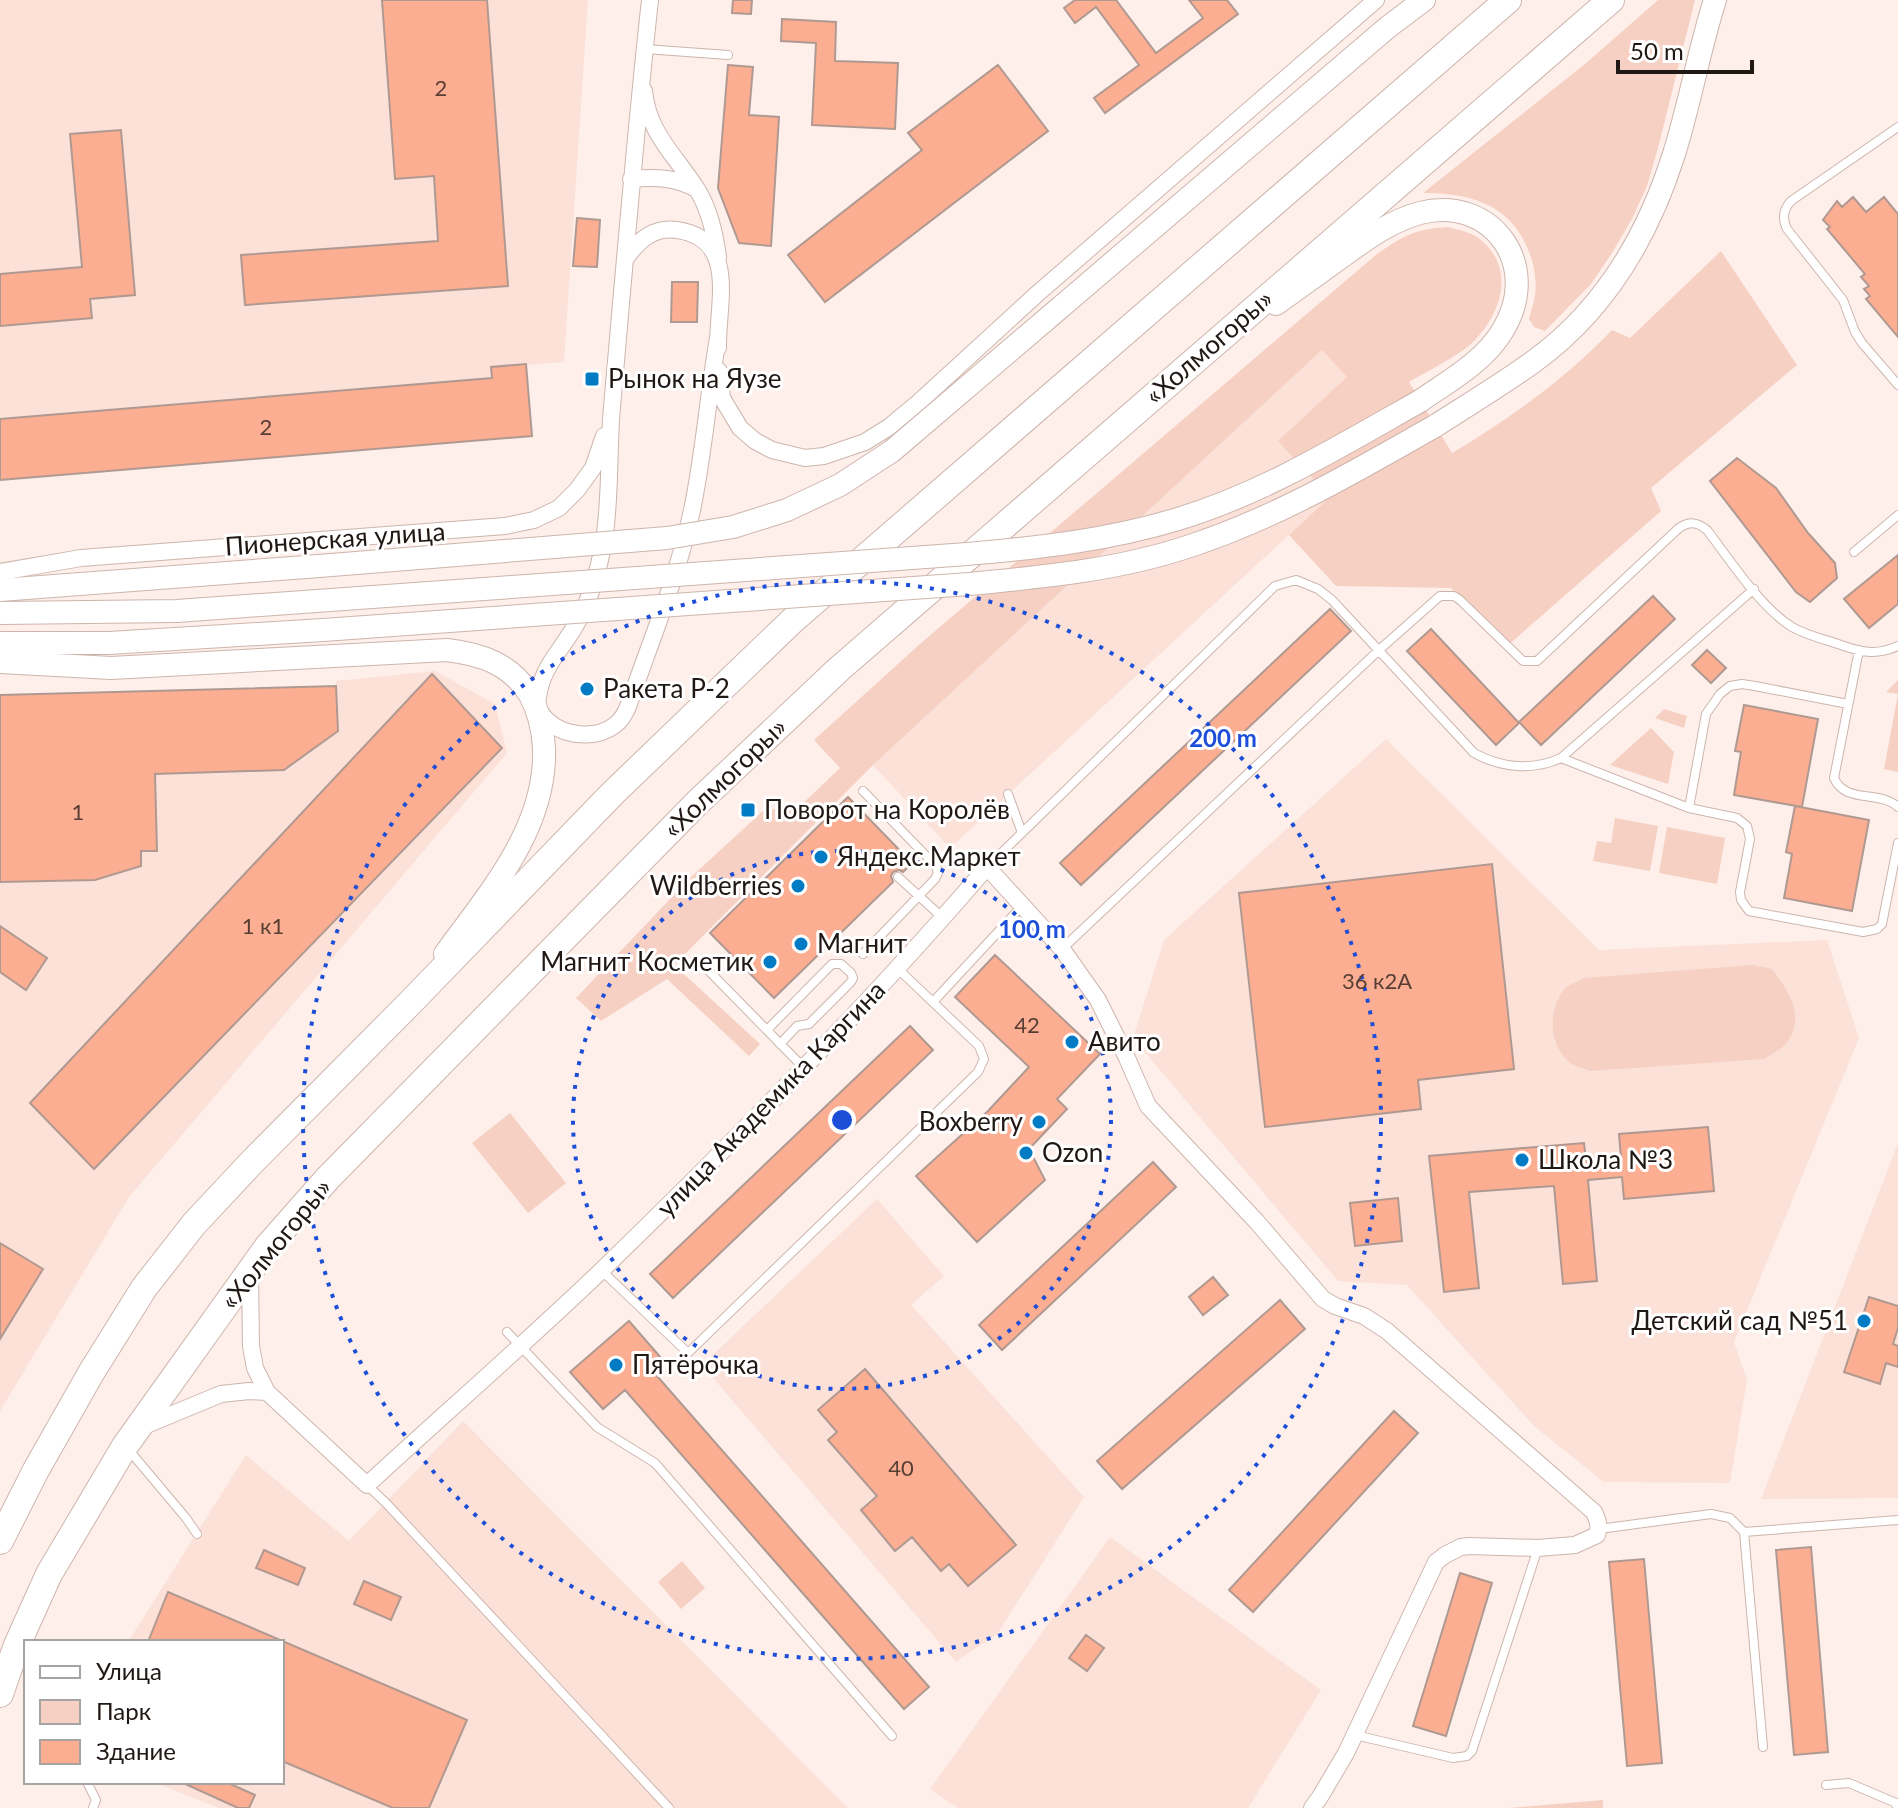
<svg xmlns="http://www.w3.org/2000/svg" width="1898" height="1808" viewBox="0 0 1898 1808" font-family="Lato,sans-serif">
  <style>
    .built { fill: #fbe1d8 }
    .green { fill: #f6d0c3 }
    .building { fill: #fcae92; stroke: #b09991; stroke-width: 2 }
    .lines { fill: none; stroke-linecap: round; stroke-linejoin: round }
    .service-casing { stroke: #cdb5ad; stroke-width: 10 }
    .minor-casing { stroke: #cdb5ad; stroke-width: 18 }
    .secondary-casing { stroke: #cdb5ad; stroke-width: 24 }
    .trunk-casing { stroke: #cdb5ad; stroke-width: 28 }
    .service { stroke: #fff; stroke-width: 8 }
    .minor { stroke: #fff; stroke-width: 16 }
    .secondary { stroke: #fff; stroke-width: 22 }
    .trunk { stroke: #fff; stroke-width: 26 }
    .secondary-bridge-casing { stroke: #cdb5ad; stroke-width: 24; stroke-linecap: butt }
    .secondary-bridge { stroke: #fff; stroke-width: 22 }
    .ring { fill: none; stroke: #1d4ed8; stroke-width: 4; stroke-dasharray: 4 8 }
    .poi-dot { fill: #007bc4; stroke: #fff; stroke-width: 3 }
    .labels { text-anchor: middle; stroke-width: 6; stroke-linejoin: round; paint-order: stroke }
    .number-label { font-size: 22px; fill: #573e34 }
    .street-label { font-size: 26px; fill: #201815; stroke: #fff }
    .poi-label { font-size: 26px; fill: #201815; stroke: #fff; text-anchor: start }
    .centre { fill: #1d4ed8; stroke: #fff; stroke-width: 4 }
    .ring-label { font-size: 24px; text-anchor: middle; font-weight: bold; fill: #1d4ed8; stroke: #fff; stroke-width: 6; stroke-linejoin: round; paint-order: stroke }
  </style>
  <rect width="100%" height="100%" fill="#feefea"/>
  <path class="built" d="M0,0H588L564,362L526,365L532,436L0,480Z
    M1322,350L1348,377L1330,497L950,848L873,765Z
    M435,671L495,704L507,753L129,1197L0,1411V695L336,686V681Z
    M1386,739L1599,950L1827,940L1859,1038L1734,1342L1747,1380L1730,1483L1604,1482L1534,1426L1407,1285L1338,1281L1133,1038L1164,940Z
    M1898,1143V1498L1761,1499Z
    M877,1199L944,1276L911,1305L1084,1497L998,1633L956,1662L702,1365Z
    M463,1421L848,1808H219L154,1782H282V1642H128L246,1455L349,1541Z
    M1110,1537L1321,1690L1248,1808H958L930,1789Z"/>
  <path class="green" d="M1658,0H1695L1658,148L1647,186L1632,219L1612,253L1591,284L1545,331L1534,327L1529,319C1531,311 1534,303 1535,295C1537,281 1534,265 1529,252C1511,204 1470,193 1423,193L1585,64Z
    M1447,227C1459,230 1472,232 1481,240C1517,270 1500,316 1472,343C1458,356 1426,372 1409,382L1452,453C1511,418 1565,379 1612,330L1630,338L1721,251L1797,365L1651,488L1661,511L1505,648L1451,588L1336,586L1289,535L1330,497L1278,441L1347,377L1322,350L873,765L674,965L760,1044L749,1056L667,979L601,1021L576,998L689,879L765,809L796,810L840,768L814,740L920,644L1377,254C1403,236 1415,229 1447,227Z
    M1898,680V772L1884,769L1898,694L1886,692Z
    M1664,709L1687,716L1684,728L1655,718Z
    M1651,728L1674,752L1668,784L1610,765Z
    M1615,818L1658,826L1650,871L1593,861L1597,841L1611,843Z
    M1667,827L1725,838L1717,884L1659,873Z
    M1753,965L1772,969C1789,991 1807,1019 1785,1045C1780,1050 1770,1055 1764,1059L1590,1071C1583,1068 1573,1066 1568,1061C1549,1043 1548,1012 1563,991C1567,985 1577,982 1584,978Z
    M510,1113L566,1183L528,1213L472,1143Z
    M682,1561L705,1588L681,1609L658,1582Z
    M1603,1800V1808H1509Z"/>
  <path class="building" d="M382,0H487L508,286L245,305L241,255L438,241L434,176L395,179Z
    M733,0H752L751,14L732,13Z
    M1075,0H1116L1156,53L1203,18L1189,0H1227L1238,14L1105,113L1094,98L1139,65L1096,7L1075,23L1064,8Z
    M782,19L836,22L835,61L898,63L895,129L812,125L816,43L781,41Z
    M728,65L753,67L749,115L779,117L771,246L739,243L718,188Z
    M998,65L1048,131L825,302L788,255L922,150L908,133Z
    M121,130L135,295L90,299L92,318L0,326V274L82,267L70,134Z
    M1853,197L1866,212L1884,197L1898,214V337L1866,299L1870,296L1864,289L1869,286L1861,277L1865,274L1827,229L1830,227L1823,220L1837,201L1842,207Z
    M577,218L600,220L597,267L573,266Z
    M672,282H698L697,322H671Z
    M526,364L532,436L0,480V419L492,378L491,367Z
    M1737,458L1776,488L1808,533L1835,563L1837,578L1810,602L1796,592L1710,481Z
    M1898,555V604L1869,628L1844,599Z
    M1653,596L1675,619L1541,745L1519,722Z
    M1330,609L1351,631L1081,885L1060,863Z
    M1431,629L1519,723L1496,745L1407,651Z
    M1707,650L1726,668L1711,683L1692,665Z
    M432,674L502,748L94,1169L30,1103Z
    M336,686L338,731L284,770L155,774L157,851H141V866L95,880L0,882V695Z
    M1744,705L1818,719L1802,807L1734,795L1741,752L1735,751Z
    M848,797L912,863L903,872L899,870L893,872L891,876L893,882L774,998L710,933Z
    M1795,806L1869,820L1852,911L1784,898L1792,854L1786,852Z
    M1492,864L1514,1069L1418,1080L1421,1109L1265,1127L1239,893Z
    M0,926L47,958L26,990L0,972Z
    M995,955L1100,1054L1057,1099L1067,1109L1029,1149L1045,1180L977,1242L916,1176L988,1111L1029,1067L955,997Z
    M910,1026L933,1050L673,1298L650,1274Z
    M1708,1127L1714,1191L1624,1199L1622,1177L1588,1180L1597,1281L1563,1284L1554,1186L1469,1192L1479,1288L1444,1292L1429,1156L1584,1143L1586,1160L1621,1157L1619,1134Z
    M1153,1162L1176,1187L1002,1350L979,1325Z
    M1398,1198L1402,1241L1355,1246L1350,1203Z
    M0,1243L43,1269L0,1339Z
    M1213,1277L1228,1295L1203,1315L1189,1297Z
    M1869,1297L1898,1306V1328L1893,1344L1898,1346V1367L1886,1363L1880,1384L1844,1372Z
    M1280,1300L1305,1329L1122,1489L1097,1461Z
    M629,1321L661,1358L650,1368L929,1687L904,1709L625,1390L603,1409L570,1372Z
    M865,1369L1016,1545L968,1586L949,1564L941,1571L912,1537L895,1551L861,1510L877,1496L828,1440L837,1432L818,1410Z
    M1394,1411L1418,1433L1253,1612L1229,1590Z
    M1811,1547L1828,1752L1794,1755L1776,1550Z
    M264,1550L305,1568L298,1585L256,1568Z
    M1644,1559L1662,1763L1627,1766L1609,1562Z
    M1460,1573L1492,1583L1446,1736L1413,1726Z
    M364,1581L401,1597L391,1620L354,1604Z
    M168,1592L467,1720L429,1808H393L282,1761V1642H148Z
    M1086,1635L1104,1648L1087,1671L1069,1658Z
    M181,1782H226L255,1795L249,1808H238Z"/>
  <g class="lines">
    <defs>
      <path id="service" d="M645,49L728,55
        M1898,127L1791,201C1783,210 1782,218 1787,229L1843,300L1855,332L1862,343L1898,385
        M1854,552L1898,515
        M1859,650L1834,778C1845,804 1880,790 1898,807
        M1848,704L1755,686L1742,684L1730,686L1720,694L1706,714L1689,808L1737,818L1747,826L1750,839L1740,892L1741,900L1749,911L1863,932L1877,929L1882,924L1898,843
        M1561,758L1689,808
        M863,791L936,866L938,873L935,879L863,954
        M1008,794L1022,833
        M987,867L1275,586L1296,580L1318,589L1332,600L1474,753C1501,768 1533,771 1561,758L1754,589
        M898,877L943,918
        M1062,949L1379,650L1440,596H1454L1460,600L1523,661H1537L1679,528C1690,521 1697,522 1707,530C1730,560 1760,607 1792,627C1806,635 1823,639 1838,644C1860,652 1876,656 1898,646
        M706,968L804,1068
        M933,1002L1022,906
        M767,1030L832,964H841L851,973L853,978L851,982L809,1024L797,1026L780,1044
        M601,1270L688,1353L978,1072L984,1059L979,1046L897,968
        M507,1332L597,1427L655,1463L892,1736
        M128,1449L186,1518L197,1534
        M367,1485L386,1503L669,1808
        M1599,1529L1711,1514L1730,1518L1744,1532L1898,1520
        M1744,1532L1763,1747
        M1355,1735L1453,1758L1467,1756L1472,1751L1538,1548
        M87,1782L96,1800L93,1808
        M1826,1785L1849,1783L1896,1803L1897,1808"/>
      <path id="minor" d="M650,0C635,135 624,271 612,407C608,451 611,497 604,540C599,569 592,596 578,621C560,654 539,667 537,707C540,712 544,718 549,722C566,737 597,739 615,725C622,720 626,712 629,704C651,640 678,576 692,510C704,453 708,395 718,338
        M644,91C648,134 678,158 698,191C710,211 715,234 718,257
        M631,179C654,177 676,177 696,189
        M626,258C639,240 653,227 677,230C739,239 717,304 718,348
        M719,371L722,398L740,428L755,441L772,450L805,458L824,456L865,442L889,427L918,403L1037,294L1376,0
        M0,572L81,558L505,526L534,520L559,508L577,490L593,468L604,436
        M250,1272L251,1346L255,1368L267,1392L367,1485C445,1413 526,1343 603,1269C736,1140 866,1008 987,867L1062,949L1098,1000L1127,1058L1148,1106L1257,1222L1323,1299L1335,1306L1364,1316L1387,1331L1594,1512C1598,1521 1600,1526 1597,1535L1575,1545L1538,1548L1469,1546L1461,1547L1445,1555L1436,1562L1346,1753L1320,1797L1312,1808
        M139,1428L221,1394L249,1391L267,1392"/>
      <path id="secondary" d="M1276,304C1297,289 1319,273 1340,258C1365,240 1390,221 1420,213C1493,195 1542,266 1503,330C1485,361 1449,381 1420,401
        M1062,306L1388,27L1424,0
        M1435,426C1468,405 1501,385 1533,362C1604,311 1648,236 1674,154C1690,103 1699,50 1715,0
        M0,590L319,566
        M0,613L177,611L498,588
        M0,643H109L323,630
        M0,662L111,668L447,650C481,654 511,664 530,695C539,712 543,729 544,748C547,828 489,893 445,954"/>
      <path id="trunk" d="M0,1541L36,1470L91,1373L144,1288L194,1224L252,1162L408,1005L612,794L793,620L1508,0
        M0,1694L17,1645L49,1574L125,1446L268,1246L328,1178L697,803L839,669L1611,0"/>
    </defs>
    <use href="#service" class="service-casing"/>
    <use href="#minor" class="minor-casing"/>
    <use href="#secondary" class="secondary-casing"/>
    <use href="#trunk" class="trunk-casing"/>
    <use href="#service" class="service"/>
    <use href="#minor" class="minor"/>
    <use href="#secondary" class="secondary"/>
    <use href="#trunk" class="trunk"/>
    <defs>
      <path id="secondary-bridge" d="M319,566L667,538L733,527L787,510L840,485L892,451L1062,306
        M498,588L967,554C1038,548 1109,540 1178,519C1264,493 1342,445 1420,401
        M323,630L969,584C1043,577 1119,570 1190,546C1278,517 1356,471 1435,426"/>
    </defs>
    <use href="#secondary-bridge" class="secondary-bridge-casing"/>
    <use href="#secondary-bridge" class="secondary-bridge"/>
  </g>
  <g class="ring">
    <circle cx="842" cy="1120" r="269"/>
    <circle cx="842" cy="1120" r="539"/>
  </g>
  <g class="poi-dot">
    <rect x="584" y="371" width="16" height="16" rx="4"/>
    <circle cx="587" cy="689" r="8"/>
    <rect x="740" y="802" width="16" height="16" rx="4"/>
    <circle cx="821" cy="857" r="8"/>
    <circle cx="798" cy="886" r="8"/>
    <circle cx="801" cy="944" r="8"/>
    <circle cx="770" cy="962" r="8"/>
    <circle cx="1072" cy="1042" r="8"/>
    <circle cx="1039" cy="1122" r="8"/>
    <circle cx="1026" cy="1153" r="8"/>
    <circle cx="1522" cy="1160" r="8"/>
    <circle cx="1864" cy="1321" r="8"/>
    <circle cx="616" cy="1365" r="8"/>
  </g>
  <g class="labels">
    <g class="number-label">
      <text x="441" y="96">2</text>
      <text x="266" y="435">2</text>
      <text x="78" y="820">1</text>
      <text x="263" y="934">1 к1</text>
      <text x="1377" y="989">36 к2А</text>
      <text x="1027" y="1033">42</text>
      <text x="901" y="1476">40</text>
    </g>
    <g class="street-label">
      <text transform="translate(1209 347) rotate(-41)" y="9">«Холмогоры»</text>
      <text transform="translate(335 539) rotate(-4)" y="9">Пионерская улица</text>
      <text transform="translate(725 778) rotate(-44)" y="9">«Холмогоры»</text>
      <text transform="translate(771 1099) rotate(-46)" y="9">улица Академика Каргина</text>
      <text transform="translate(276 1244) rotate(-51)" y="9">«Холмогоры»</text>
    </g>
    <g class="poi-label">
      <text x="608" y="388">Рынок на Яузе</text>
      <text x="603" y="698">Ракета Р-2</text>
      <text x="764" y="819">Поворот на Королёв</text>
      <text x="837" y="866">Яндекс.Маркет</text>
      <text x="782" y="895" text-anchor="end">Wildberries</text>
      <text x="817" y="953">Магнит</text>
      <text x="754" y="971" text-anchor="end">Магнит Косметик</text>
      <text x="1088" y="1051">Авито</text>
      <text x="1023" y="1131" text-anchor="end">Boxberry</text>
      <text x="1042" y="1162">Ozon</text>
      <text x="1538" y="1169">Школа №3</text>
      <text x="1848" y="1330" text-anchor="end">Детский сад №51</text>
      <text x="632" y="1374">Пятёрочка</text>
    </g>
  </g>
  <circle cx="842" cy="1120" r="12" class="centre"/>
  <g class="ring-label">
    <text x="1223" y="747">200 m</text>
    <text x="1032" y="938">100 m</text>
  </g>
  <rect x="24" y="1640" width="260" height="144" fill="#ffffff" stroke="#a6a3a1" stroke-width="2"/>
  <rect x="40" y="1666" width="40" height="12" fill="#ffffff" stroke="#a6a3a1" stroke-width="2"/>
  <text x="96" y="1680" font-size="24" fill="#201815">Улица</text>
  <rect x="40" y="1700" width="40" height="24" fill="#f6d0c3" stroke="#a6a3a1" stroke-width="2"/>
  <text x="96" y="1720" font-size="24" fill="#201815">Парк</text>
  <rect x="40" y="1740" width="40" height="24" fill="#fcae92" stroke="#a6a3a1" stroke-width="2"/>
  <text x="96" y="1760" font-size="24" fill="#201815">Здание</text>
  <path d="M1618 60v12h134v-12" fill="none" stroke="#201815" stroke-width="4"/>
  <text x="1630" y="60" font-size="24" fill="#201815" stroke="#ffffff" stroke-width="6" paint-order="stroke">50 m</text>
</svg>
